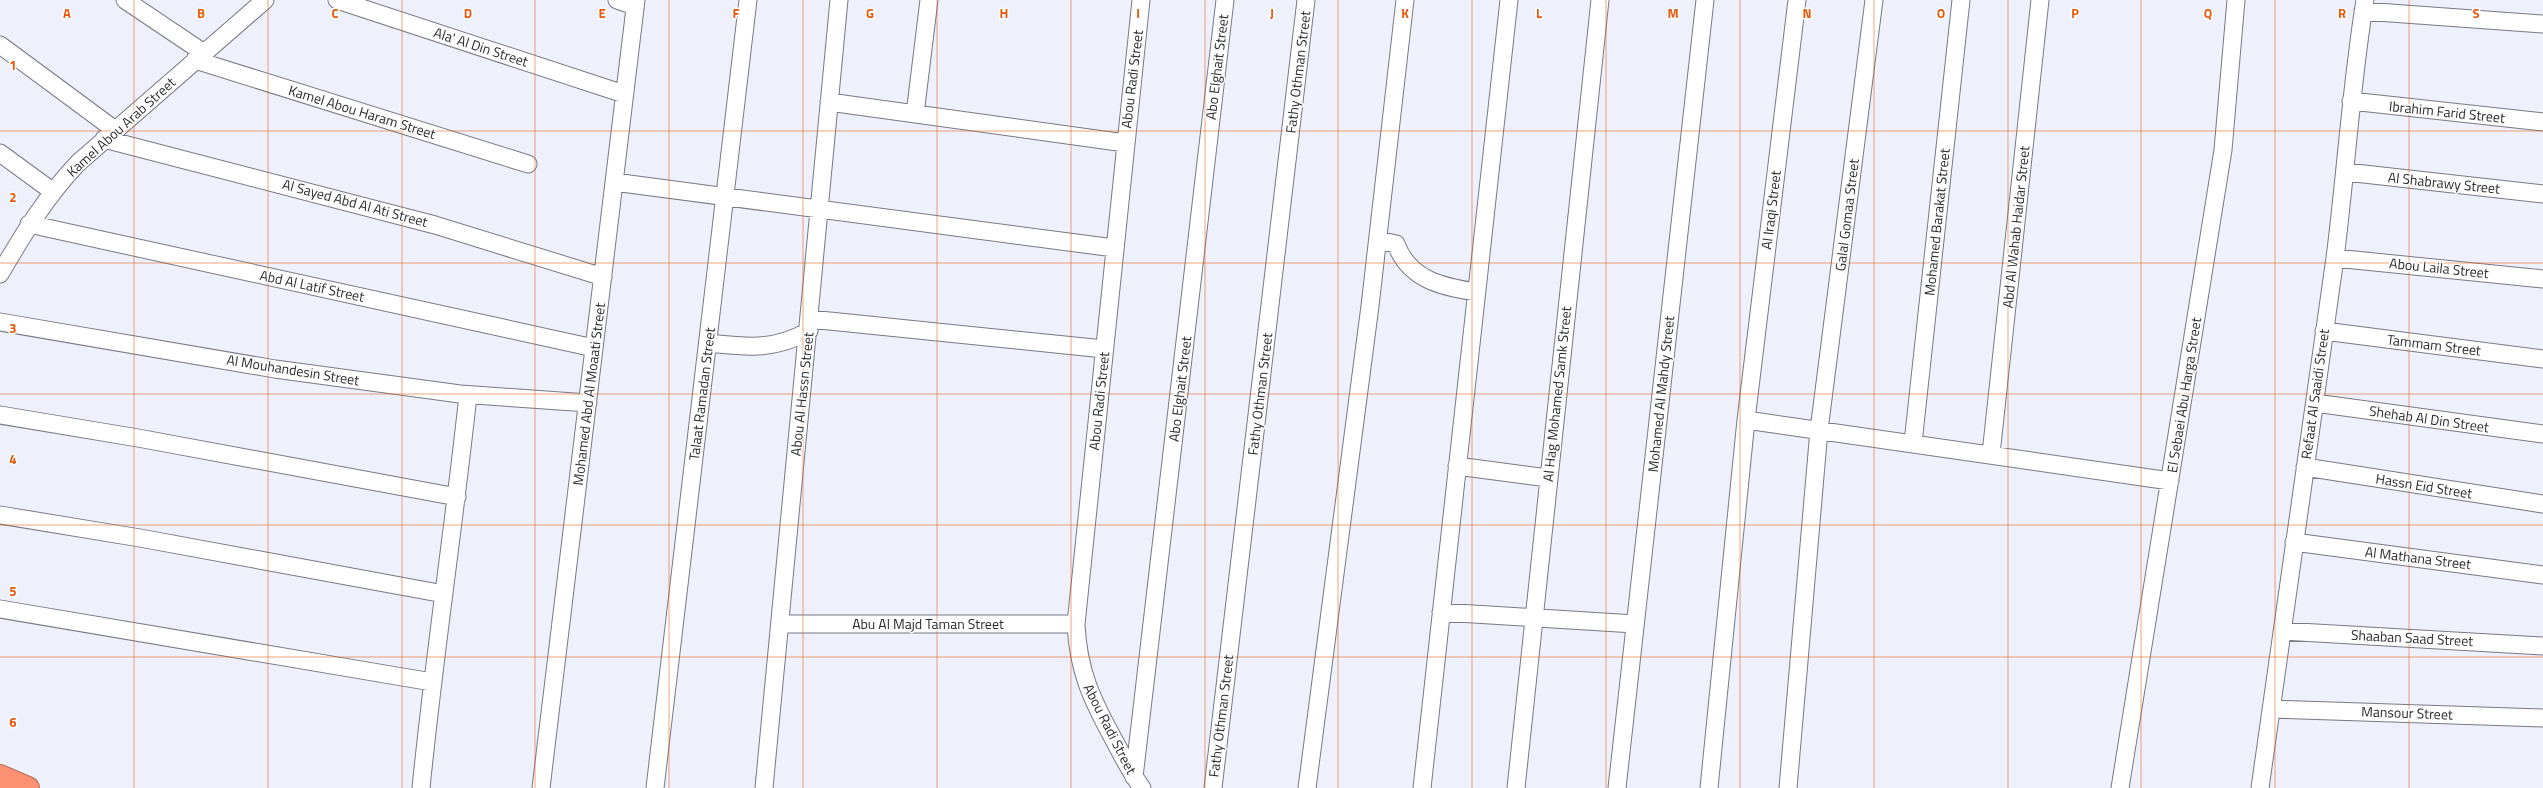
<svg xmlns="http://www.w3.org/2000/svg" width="2543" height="788" viewBox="0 0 2543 788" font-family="'Titillium Web',sans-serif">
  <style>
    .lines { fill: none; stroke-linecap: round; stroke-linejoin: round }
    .street-casing { stroke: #777983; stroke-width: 19 }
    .highway-casing { stroke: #b26d5c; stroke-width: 24 }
    .street { stroke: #fff; stroke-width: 17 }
    .highway { stroke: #fb9073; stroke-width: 22 }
    .grid { fill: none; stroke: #e8590c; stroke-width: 1; stroke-opacity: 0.55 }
    .labels { text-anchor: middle; stroke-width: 3; stroke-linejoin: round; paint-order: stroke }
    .street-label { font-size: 14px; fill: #2b2c30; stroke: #fff }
    .grid-label { font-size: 13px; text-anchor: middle; font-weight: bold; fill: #e8590c; stroke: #fff; stroke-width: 3; stroke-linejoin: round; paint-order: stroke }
  </style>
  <rect width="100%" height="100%" fill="#eef0fc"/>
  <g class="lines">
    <defs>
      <path id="street" d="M125,0L204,53
        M337,0L624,94
        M617,0L635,6
        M1141,0L1076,624C1078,671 1092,700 1114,740C1123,757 1131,773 1142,788
        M2363,11L2543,24
        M0,45L115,130
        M195,60L528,164
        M2351,101L2543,122
        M829,102L1125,143
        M915,114L929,0
        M104,139L435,225L603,277
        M0,153L52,191
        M2346,172L2543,194
        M614,182L1114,248
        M29,224L594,348
        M1378,240L1396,244C1409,280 1443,287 1476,292
        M2335,258L2543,279
        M0,274C24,233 45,198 78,163L265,0
        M810,319L1104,349
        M0,322L275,369L460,394L588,403
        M2324,331L2543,359
        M708,343C748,347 772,351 809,331
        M2315,403L2543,434
        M0,415L138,438L457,497
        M1746,420L2170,481
        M1913,443L1961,0
        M1991,454L2040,0
        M1457,466L1548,478
        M2305,467L2543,504
        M0,515L140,538L444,594
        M2294,542L2543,575
        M0,609L432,682
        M1441,612L1635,624
        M780,624H1076
        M2282,631L2543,646
        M2271,709L2543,718
        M1134,777L1225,0
        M421,788C434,657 454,526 468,395
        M541,788L636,0
        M655,788L748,0
        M764,788L839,0
        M1213,788L1306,0
        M1307,788L1370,306L1405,0
        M1422,788L1509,0
        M1516,788L1600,0
        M1617,788L1705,0
        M1709,788L1746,420L1797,0
        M1788,788L1819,430L1874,0
        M2120,788L2223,150L2236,0
        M2260,788L2335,258C2346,172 2351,86 2365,0"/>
      <path id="highway" d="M0,776L28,788"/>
    </defs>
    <use href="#street" class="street-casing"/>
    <use href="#highway" class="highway-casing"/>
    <use href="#street" class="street"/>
    <use href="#highway" class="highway"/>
  </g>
  <path class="grid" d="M134,0V788M268,0V788M402,0V788M535,0V788M669,0V788M803,0V788M937,0V788M1071,0V788M1205,0V788M1338,0V788M1472,0V788M1606,0V788M1740,0V788M1874,0V788M2008,0V788M2141,0V788M2275,0V788M2409,0V788M0,131H2543M0,263H2543M0,394H2543M0,525H2543M0,657H2543"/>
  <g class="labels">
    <g class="street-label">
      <text transform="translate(481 47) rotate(18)" y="5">Ala' Al Din Street</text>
      <text transform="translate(1217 67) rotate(-83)" y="5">Abo Elghait Street</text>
      <text transform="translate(1298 72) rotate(-83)" y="5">Fathy Othman Street</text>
      <text transform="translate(1132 79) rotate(-83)" y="5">Abou Radi Street</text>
      <text transform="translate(362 112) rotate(17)" y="5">Kamel Abou Haram Street</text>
      <text transform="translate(2447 112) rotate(6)" y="5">Ibrahim Farid Street</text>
      <text transform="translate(121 127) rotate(-42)" y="5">Kamel Abou Arab Street</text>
      <text transform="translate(2444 183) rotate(6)" y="5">Al Shabrawy Street</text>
      <text transform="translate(355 203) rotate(15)" y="5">Al Sayed Abd Al Ati Street</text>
      <text transform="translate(1771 210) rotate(-83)" y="5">Al Iraqi Street</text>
      <text transform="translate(1847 215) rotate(-83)" y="5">Galal Gomaa Street</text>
      <text transform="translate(1937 222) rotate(-84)" y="5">Mohamed Barakat Street</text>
      <text transform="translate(2016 227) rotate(-84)" y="5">Abd Al Wahab Haidar Street</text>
      <text transform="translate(2439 268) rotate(6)" y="5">Abou Laila Street</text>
      <text transform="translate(312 286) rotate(12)" y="5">Abd Al Latif Street</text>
      <text transform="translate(2434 345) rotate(7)" y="5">Tammam Street</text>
      <text transform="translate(293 370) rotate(9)" y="5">Al Mouhandesin Street</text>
      <text transform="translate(1180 389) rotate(-83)" y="5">Abo Elghait Street</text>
      <text transform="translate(589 394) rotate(-83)" y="5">Mohamed Abd Al Moaati Street</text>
      <text transform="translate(702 394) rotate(-83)" y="5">Talaat Ramadan Street</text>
      <text transform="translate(802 394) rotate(-84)" y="5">Abou Al Hassn Street</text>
      <text transform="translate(1260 394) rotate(-83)" y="5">Fathy Othman Street</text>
      <text transform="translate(1557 394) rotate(-84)" y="5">Al Hag Mohamed Samk Street</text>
      <text transform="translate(1661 394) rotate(-84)" y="5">Mohamed Al Mahdy Street</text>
      <text transform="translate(2315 394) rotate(-82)" y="5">Refaat Al Saaidi Street</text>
      <text transform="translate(2184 395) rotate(-81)" y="5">El Sebaei Abu Harga Street</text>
      <text transform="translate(1099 401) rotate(-84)" y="5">Abou Radi Street</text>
      <text transform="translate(2429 419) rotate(8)" y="5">Shehab Al Din Street</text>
      <text transform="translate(2424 486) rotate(9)" y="5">Hassn Eid Street</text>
      <text transform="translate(2418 558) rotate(7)" y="5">Al Mathana Street</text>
      <text x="928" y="629">Abu Al Majd Taman Street</text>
      <text transform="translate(2412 638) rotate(3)" y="5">Shaaban Saad Street</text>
      <text transform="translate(2407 713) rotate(2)" y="5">Mansour Street</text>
      <text transform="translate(1221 716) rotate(-83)" y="5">Fathy Othman Street</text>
      <text transform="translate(1110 729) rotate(63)" y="5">Abou Radi Street</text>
    </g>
  </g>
  <g class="grid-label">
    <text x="67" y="18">A</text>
    <text x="201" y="18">B</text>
    <text x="335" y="18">C</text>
    <text x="468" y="18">D</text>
    <text x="602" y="18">E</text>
    <text x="736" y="18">F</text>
    <text x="870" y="18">G</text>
    <text x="1004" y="18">H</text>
    <text x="1138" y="18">I</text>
    <text x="1272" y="18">J</text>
    <text x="1405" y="18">K</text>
    <text x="1539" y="18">L</text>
    <text x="1673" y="18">M</text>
    <text x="1807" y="18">N</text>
    <text x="1941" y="18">O</text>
    <text x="2075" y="18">P</text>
    <text x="2208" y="18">Q</text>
    <text x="2342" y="18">R</text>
    <text x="2476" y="18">S</text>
    <text x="13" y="70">1</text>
    <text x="13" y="202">2</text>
    <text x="13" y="333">3</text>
    <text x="13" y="464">4</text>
    <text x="13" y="596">5</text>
    <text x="13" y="727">6</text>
  </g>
</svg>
